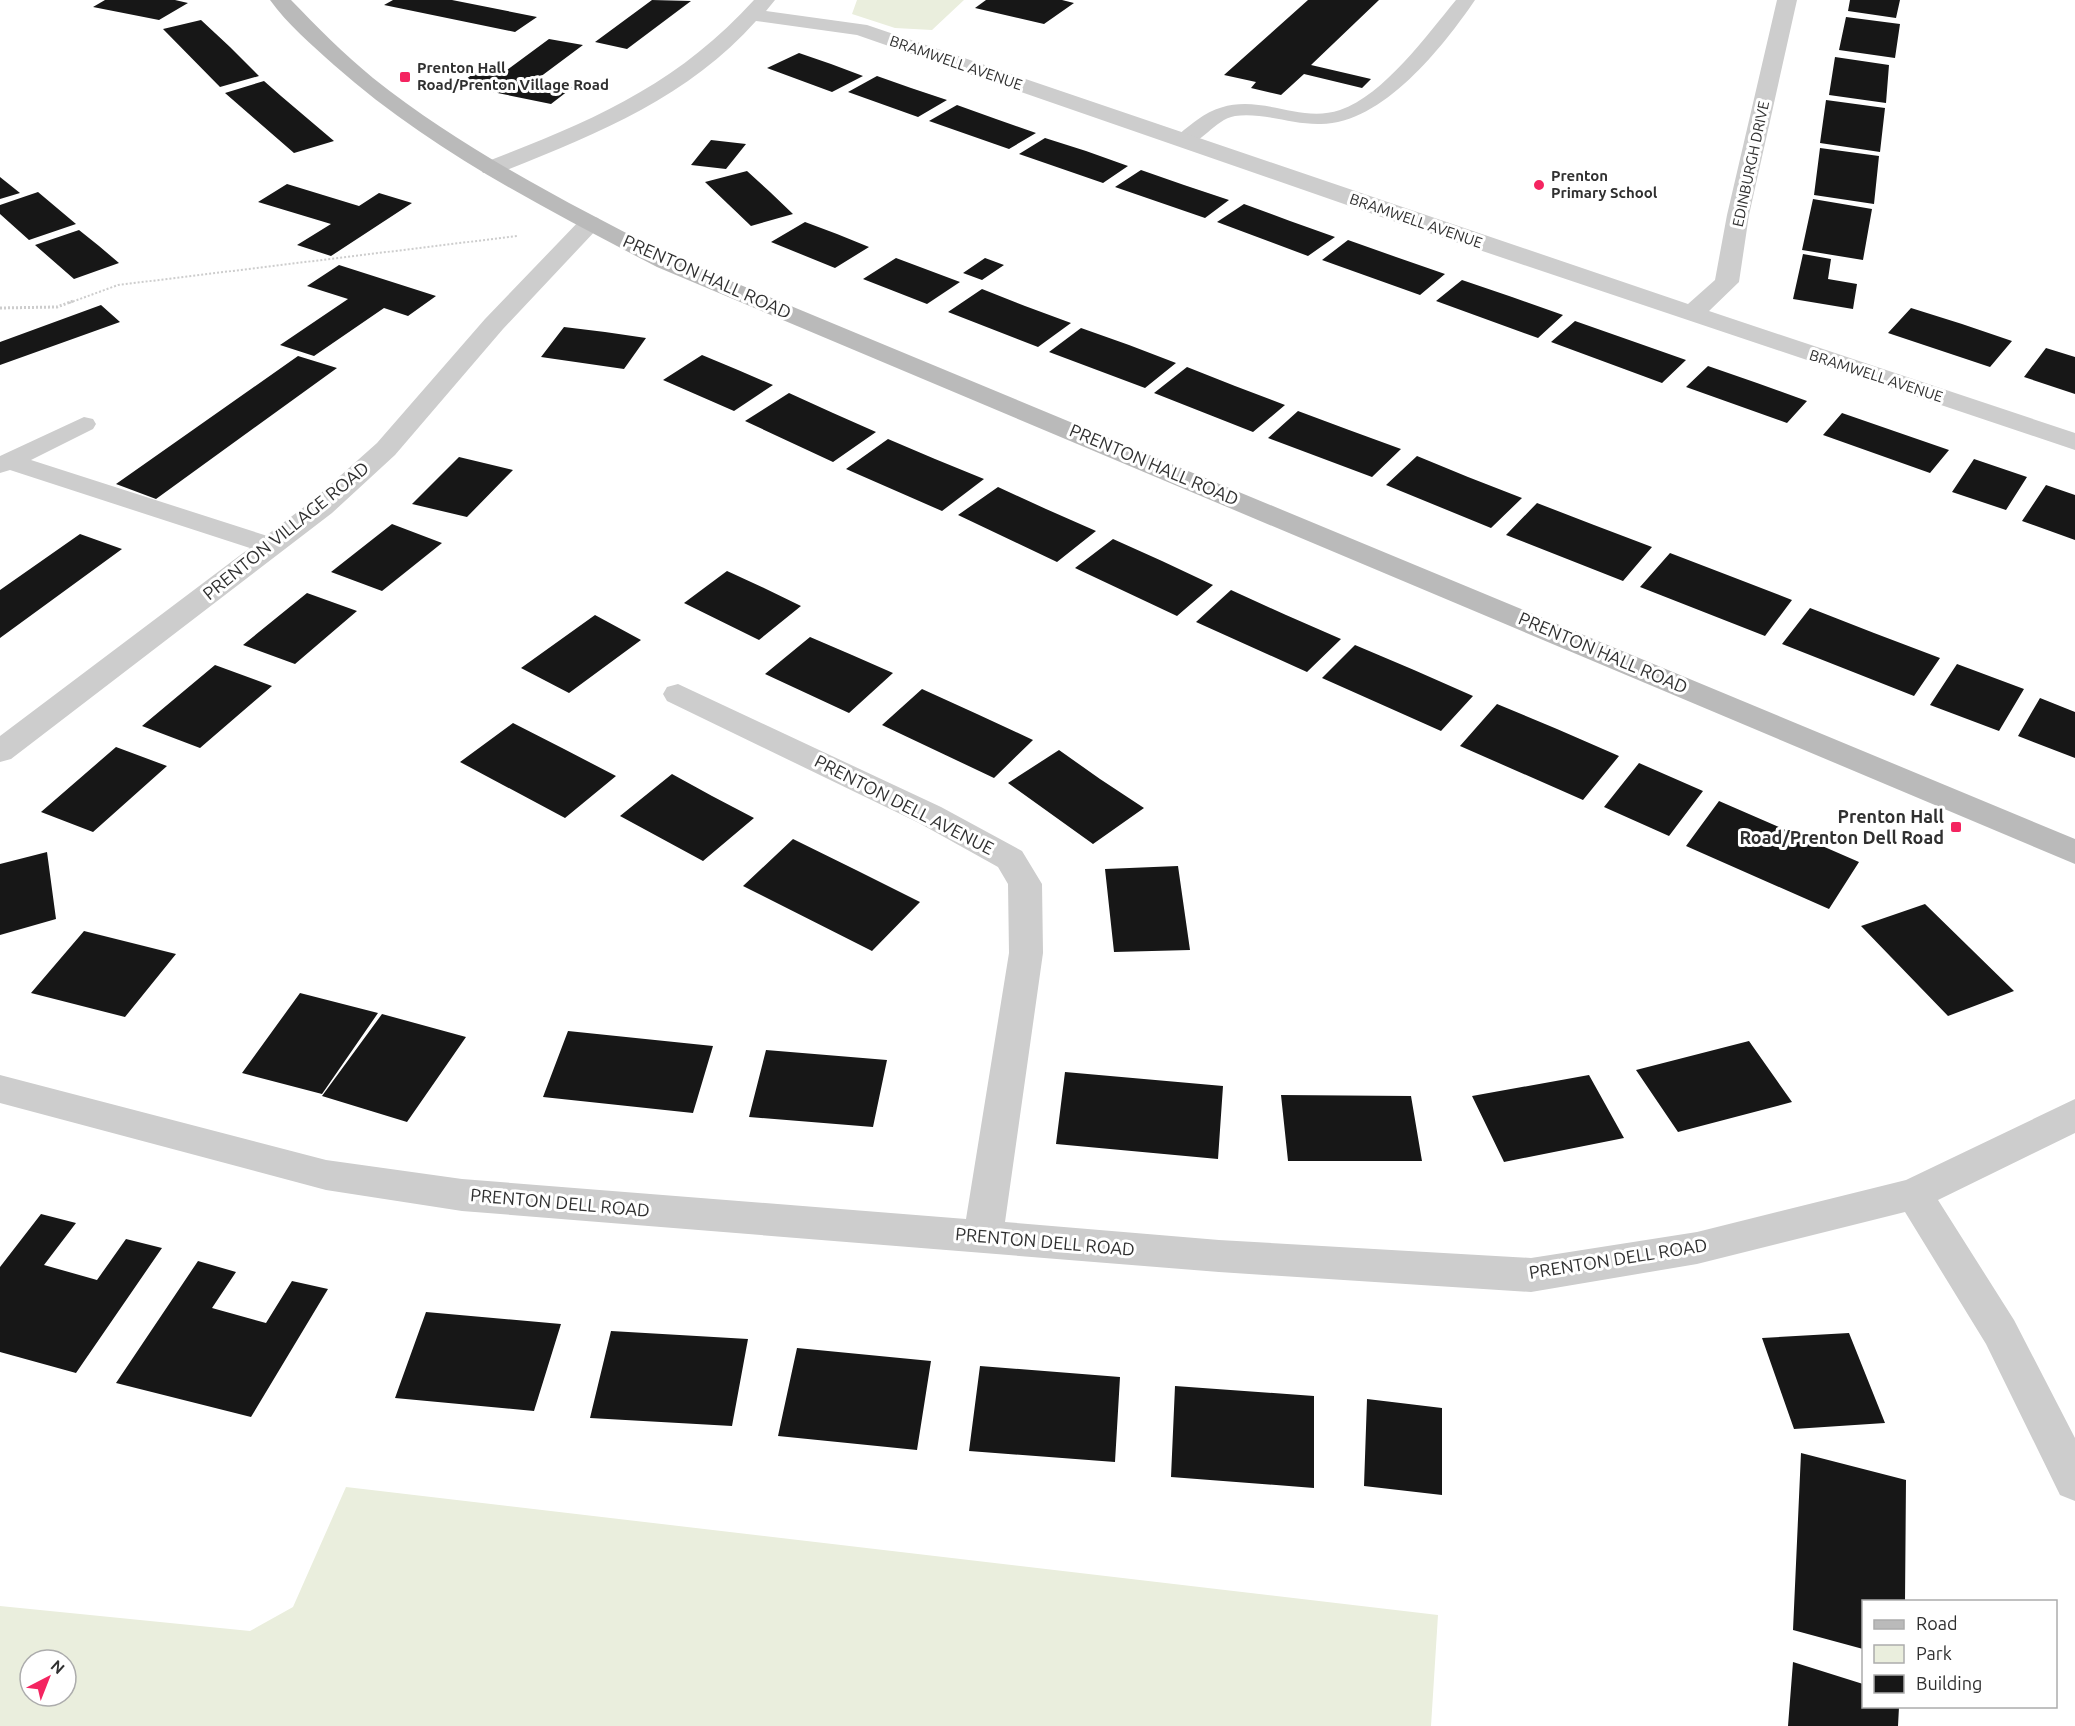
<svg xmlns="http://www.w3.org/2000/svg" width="2075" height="1726" viewBox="0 0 2075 1726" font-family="Ubuntu,sans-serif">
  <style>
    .green { fill: #eaeedd; fill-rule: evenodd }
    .building { fill: #171717 }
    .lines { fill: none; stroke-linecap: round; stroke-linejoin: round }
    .path-far1 { stroke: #cdcdcd; stroke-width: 2; stroke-dasharray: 2 2; stroke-linecap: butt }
    .path { stroke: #cdcdcd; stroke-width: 3; stroke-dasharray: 2 2; stroke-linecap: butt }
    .lane { fill: #cdcdcd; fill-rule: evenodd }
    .street { fill: #cdcdcd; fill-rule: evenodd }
    .secondary { fill: #bababa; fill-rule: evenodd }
    .poi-dot { fill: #f42460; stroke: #fff; stroke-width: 2 }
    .labels { text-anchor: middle; stroke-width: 6; stroke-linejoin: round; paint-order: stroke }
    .far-street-label { font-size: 15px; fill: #303030; stroke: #fff }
    .far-poi-label { font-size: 15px; font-weight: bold; fill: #303030; stroke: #fff; text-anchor: start }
    .street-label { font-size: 18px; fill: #303030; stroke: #fff }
    .poi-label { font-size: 18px; font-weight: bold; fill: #303030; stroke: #fff; text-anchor: end }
  </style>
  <rect width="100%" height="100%" fill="#fff"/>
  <path class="green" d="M857,0H964L932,30L895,28L852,14Z
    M346,1487L1438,1615L1431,1726H0V1606L250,1631L293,1607ZM30,1660H66V1696H30Z"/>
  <path class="building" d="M105,0H175L188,3L159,20L93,7Z
    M393,0H452L537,17L515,32L384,5Z
    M652,0L691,1L627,49L595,42Z
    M986,0H1062L1074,3L1044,24L975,8Z
    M1308,0H1379L1311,65L1371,79L1362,88L1304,74L1281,95L1251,88L1256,82L1224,75Z
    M1850,0H1900L1896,18L1848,11Z
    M1846,17L1900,24L1895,58L1839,50Z
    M201,20L230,47L259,76L220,87L163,29Z
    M549,39L583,45L536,80L573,87L551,104L458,85L481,68L503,73Z
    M799,53L831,64L863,76L832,92L767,68Z
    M1835,57L1889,65L1886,103L1829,95Z
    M877,76L911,88L947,100L918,117L848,92Z
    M264,81L281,96L334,141L294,153L225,93Z
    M1826,100L1885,108L1880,152L1820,143Z
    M957,105L996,119L1036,133L1009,149L929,121Z
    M1045,138L1086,151L1128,166L1103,183L1019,154Z
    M711,140L746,144L726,169L691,165Z
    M1820,148L1879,156L1874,204L1814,195Z
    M1141,170L1184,185L1229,200L1205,218L1115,187Z
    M747,171L770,192L793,214L751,226L705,182Z
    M0,177L20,193L0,199Z
    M287,184L359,206L379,193L412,203L331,256L297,245L331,224L258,202Z
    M38,192L76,224L29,240L0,214V205Z
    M1813,199L1872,209L1863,260L1802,250Z
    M1244,204L1290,221L1335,237L1308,256L1217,222Z
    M805,222L837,234L869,247L835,268L771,242Z
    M79,230L99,246L119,263L74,279L35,245Z
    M1348,240L1396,257L1445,274L1420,295L1322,260Z
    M1803,254L1831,259L1828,279L1857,284L1853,309L1793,299Z
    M896,258L960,282L927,304L863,279Z
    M985,258L1004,265L982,280L963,273Z
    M339,265L436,296L408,316L384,308L314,356L280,345L348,299L307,286Z
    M1462,280L1512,297L1563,315L1538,338L1436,301Z
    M982,289L1025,306L1071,323L1038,347L948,312Z
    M101,305L120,322L0,365V342Z
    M1911,308L1962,324L2012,341L1990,367L1888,333Z
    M1575,321L1632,341L1686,360L1662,383L1551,342Z
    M564,327L605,332L646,338L624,369L541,357Z
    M1081,328L1129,345L1176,363L1145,388L1049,352Z
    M2046,348L2075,357V394L2024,377Z
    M702,355L738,370L773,385L734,411L663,380Z
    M298,356L337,368L156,499L116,484Z
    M1708,366L1757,383L1807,401L1787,423L1686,387Z
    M1187,367L1235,386L1285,405L1253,432L1154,393Z
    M789,393L833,413L876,432L833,462L745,421Z
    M1298,411L1349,430L1401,449L1372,477L1268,438Z
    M1842,413L1894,431L1949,450L1930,473L1823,435Z
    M888,439L935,459L984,479L942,511L846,469Z
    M1417,456L1468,477L1522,498L1491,528L1386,485Z
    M459,457L513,470L467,517L412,504Z
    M1974,459L2027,477L2006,510L1952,492Z
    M2046,485L2075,495V540L2022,521Z
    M998,487L1046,509L1096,531L1057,562L958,515Z
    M1537,503L1594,525L1652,547L1623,581L1506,535Z
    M392,524L442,543L382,591L331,572Z
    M80,534L122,549L0,638V590Z
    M1113,539L1162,561L1213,585L1177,616L1075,568Z
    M1670,553L1730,576L1792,600L1765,636L1640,587Z
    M727,571L764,588L801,606L759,640L684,603Z
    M1231,590L1286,615L1341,639L1307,672L1196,622Z
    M307,593L357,611L295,664L243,645Z
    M1810,608L1874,633L1940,658L1914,696L1782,644Z
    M595,615L641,640L569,693L521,668Z
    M810,637L852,655L893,673L849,713L765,674Z
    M1355,645L1414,670L1473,696L1441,731L1322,678Z
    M1957,664L2024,689L1999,731L1930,705Z
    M215,665L272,686L200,748L142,726Z
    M922,689L977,714L1033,740L994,778L882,725Z
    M2040,698L2075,712V758L2018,736Z
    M1497,704L1557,729L1619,756L1583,800L1460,746Z
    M513,723L564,749L616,776L565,818L460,762Z
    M116,747L167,766L93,832L41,812Z
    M1059,750L1100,779L1144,808L1093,844L1008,783Z
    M1639,763L1703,791L1669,836L1604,807Z
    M672,774L712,796L754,818L703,861L620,816Z
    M1719,801L1859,862L1829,909L1686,846Z
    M793,839L856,870L920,902L872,951L743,886Z
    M47,852L56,919L0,935V864Z
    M1178,866L1190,950L1114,952L1105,869Z
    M1925,904L1969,947L2014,991L1948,1016L1861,926Z
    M84,931L176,954L125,1017L31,993Z
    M300,993L378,1013L322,1094L242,1073Z
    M382,1014L466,1037L407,1122L322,1096Z
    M568,1031L713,1046L693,1113L543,1097Z
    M1749,1041L1792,1102L1678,1132L1636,1070Z
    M766,1050L887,1060L873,1127L749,1117Z
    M1065,1072L1223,1086L1218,1159L1056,1144Z
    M1589,1075L1624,1138L1504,1162L1472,1096Z
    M1281,1095L1411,1096L1422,1161H1288Z
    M41,1214L76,1223L44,1265L97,1280L126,1239L162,1248L76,1373L0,1352V1267Z
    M198,1261L236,1272L212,1308L266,1323L292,1281L328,1289L251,1417L116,1383Z
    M426,1312L561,1324L534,1411L395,1398Z
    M611,1331L748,1339L732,1426L590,1418Z
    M1849,1333L1885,1423L1794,1429L1762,1338Z
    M797,1348L931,1361L917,1450L778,1436Z
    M980,1366L1120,1377L1115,1462L969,1451Z
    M1175,1386L1314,1396V1488L1171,1477Z
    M1367,1399L1442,1408V1495L1364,1486Z
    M1801,1453L1906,1480L1905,1602H1863V1649L1793,1630Z
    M1793,1662L1863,1684V1707H1899L1898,1726H1788Z"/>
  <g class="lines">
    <path class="path-far1" d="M69,303L118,285L517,236"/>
    <path class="path" d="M0,308L57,307L73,301"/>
    <path class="lane" d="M1456,0H1475C1443,47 1382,124 1321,124C1292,125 1263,112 1235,116C1212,120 1199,151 1176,145L1173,141C1179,133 1189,126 1197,120C1249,82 1292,126 1340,110C1384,95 1427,35 1456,0Z
      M84,417L93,419L96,424L93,429L31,460L280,540L284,546L280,552L271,554L262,552L10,470L0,473V456Z"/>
    <path class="street" d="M754,0H775L766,11L867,25L1688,304L1715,280L1727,215L1777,0H1797L1749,215L1739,282L1709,311L2075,433V450L1390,220L857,35L756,21C688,98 593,136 499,173H483L480,168L483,163C590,122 676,86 754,0Z
      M590,216L598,218L601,223L598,228L503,329L395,455L332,513L11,759L0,762V736L312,501L377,443L485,319L582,218Z
      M678,684L941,807L1022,851L1042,884L1043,953L1005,1222L1219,1240L1531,1258L1697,1232L1906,1180L2075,1099V1133L1938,1200L2014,1320L2075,1438V1501L2060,1495L1986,1344L1905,1212L1697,1264L1531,1292L1219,1272L462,1211L326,1190L0,1103V1075L326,1160L462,1179L966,1219L1009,953L1008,884L998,867L919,823L667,701L663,694L667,687Z"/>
    <path class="secondary" d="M270,0H291C317,27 344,54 373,78C465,151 570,204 673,257L2075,839V864L657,267C544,208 430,150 334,65C312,45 287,24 270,0Z"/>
  </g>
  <g class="poi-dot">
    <rect x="399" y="71" width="12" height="12" rx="3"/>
    <circle cx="1539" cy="185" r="6"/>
    <rect x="1950" y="821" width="12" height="12" rx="3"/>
  </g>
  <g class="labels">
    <g class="far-street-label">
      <text transform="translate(956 63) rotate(19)" y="5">BRAMWELL AVENUE</text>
      <text transform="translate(1751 164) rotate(-78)" y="5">EDINBURGH DRIVE</text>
      <text transform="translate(1416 221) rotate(19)" y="5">BRAMWELL AVENUE</text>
      <text transform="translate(1876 376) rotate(18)" y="5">BRAMWELL AVENUE</text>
    </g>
    <g class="far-poi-label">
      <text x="417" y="73">Prenton Hall<tspan x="417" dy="17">Road/Prenton Village Road</tspan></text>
      <text x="1551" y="181">Prenton<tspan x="1551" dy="17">Primary School</tspan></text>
    </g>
    <g class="street-label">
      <text transform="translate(707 277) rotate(24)" y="6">PRENTON HALL ROAD</text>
      <text transform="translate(1154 465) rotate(23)" y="6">PRENTON HALL ROAD</text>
      <text transform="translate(286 531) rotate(-39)" y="6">PRENTON VILLAGE ROAD</text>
      <text transform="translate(1603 653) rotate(23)" y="6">PRENTON HALL ROAD</text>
      <text transform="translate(904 805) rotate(27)" y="6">PRENTON DELL AVENUE</text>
      <text transform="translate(560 1203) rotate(5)" y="6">PRENTON DELL ROAD</text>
      <text transform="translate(1045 1242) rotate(5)" y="6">PRENTON DELL ROAD</text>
      <text transform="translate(1618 1259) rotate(-9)" y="6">PRENTON DELL ROAD</text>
    </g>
    <g class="poi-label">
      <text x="1944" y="823">Prenton Hall<tspan x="1944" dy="21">Road/Prenton Dell Road</tspan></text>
    </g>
  </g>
  <rect x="1862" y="1600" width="195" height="108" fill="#ffffff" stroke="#acacac" stroke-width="1.5"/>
  <rect x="1874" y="1620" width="30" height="9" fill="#bababa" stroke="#acacac" stroke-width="1.5"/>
  <text x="1916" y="1630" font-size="18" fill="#303030">Road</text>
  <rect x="1874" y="1645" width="30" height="18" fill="#eaeedd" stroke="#acacac" stroke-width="1.5"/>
  <text x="1916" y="1660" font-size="18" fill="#303030">Park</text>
  <rect x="1874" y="1675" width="30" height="18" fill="#171717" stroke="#acacac" stroke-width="1.5"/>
  <text x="1916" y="1690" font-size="18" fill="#303030">Building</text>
  <g transform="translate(48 1678) rotate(42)"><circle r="28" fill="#ffffff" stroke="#acacac" stroke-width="1.5"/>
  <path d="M0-4.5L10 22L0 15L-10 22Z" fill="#f42460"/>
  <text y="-9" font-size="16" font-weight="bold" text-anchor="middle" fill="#303030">N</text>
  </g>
</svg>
